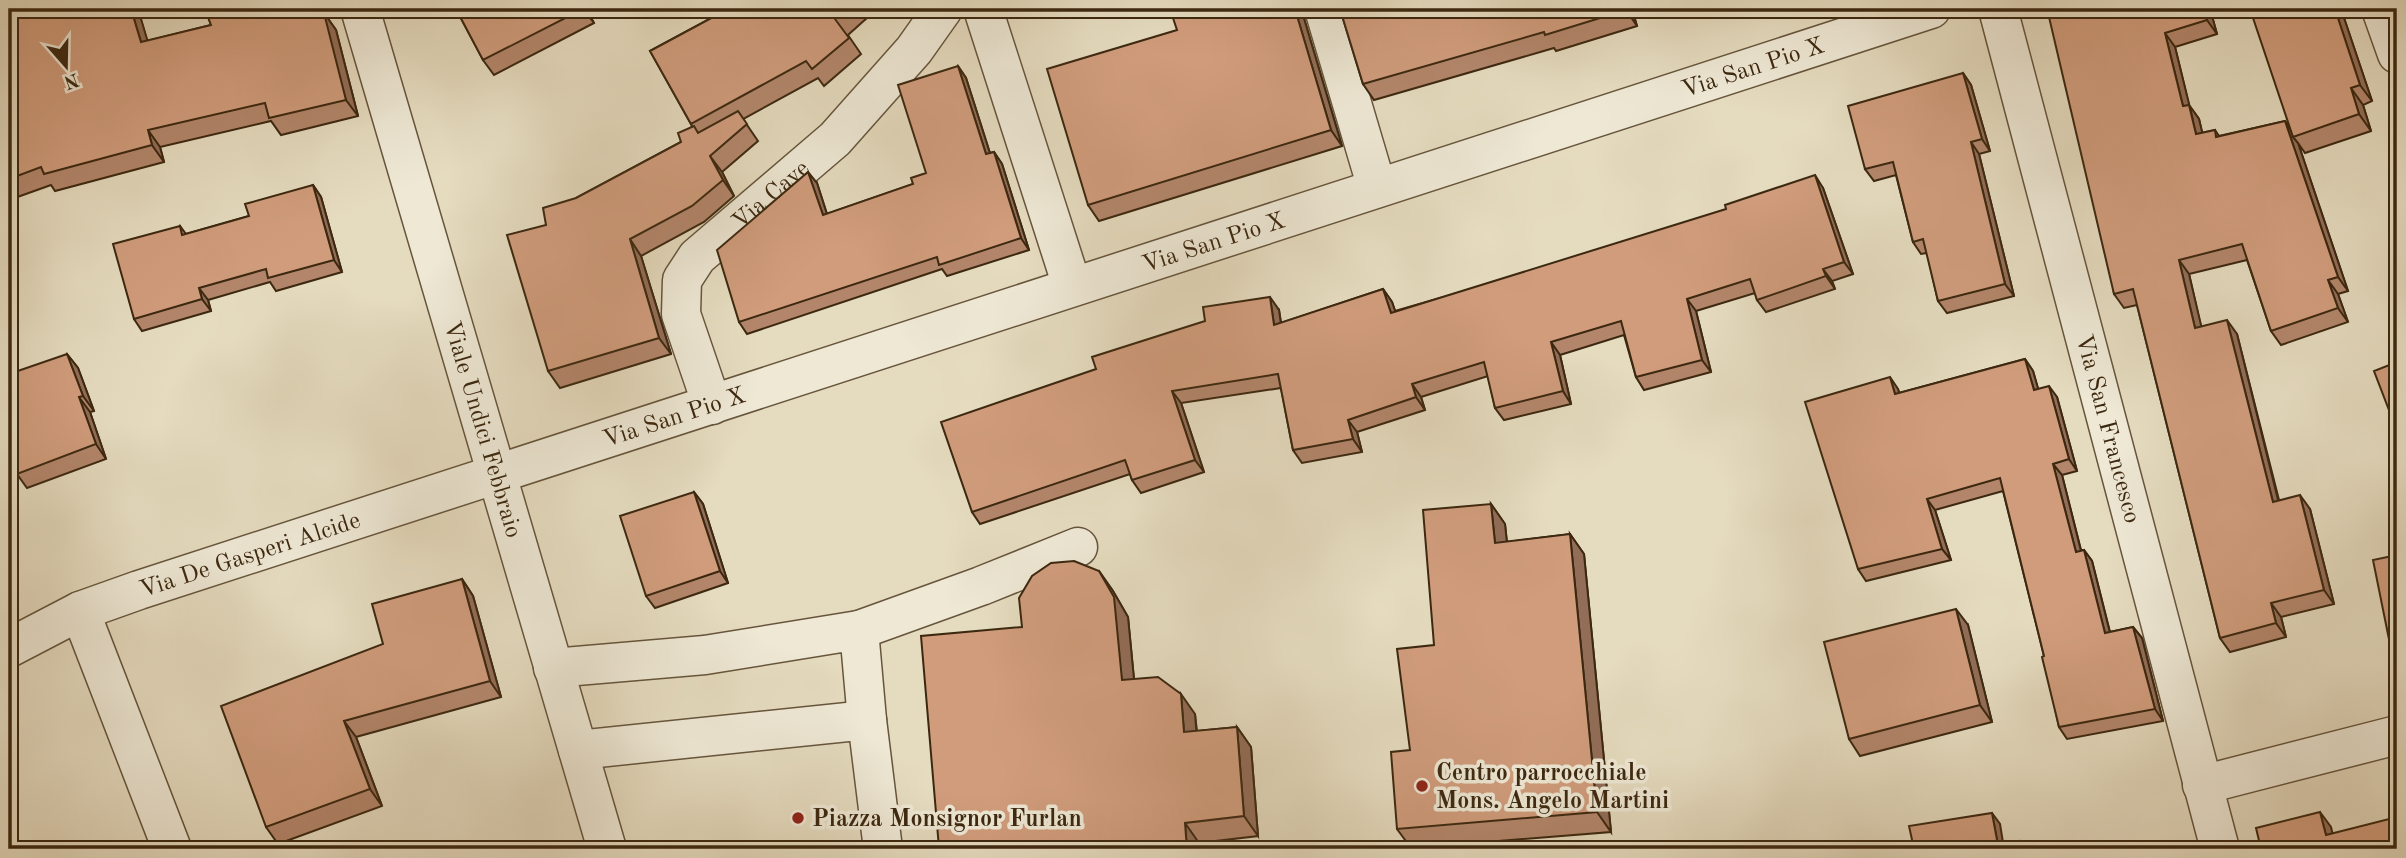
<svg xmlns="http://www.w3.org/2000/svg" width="2406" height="858" viewBox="0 0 2406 858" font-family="'Old Standard TT',serif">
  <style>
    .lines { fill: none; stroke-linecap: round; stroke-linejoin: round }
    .minor-casing { stroke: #66553c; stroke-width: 41 }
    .minor { stroke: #eee8d5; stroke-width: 38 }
    .wall { fill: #b3866b; stroke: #3c2810; stroke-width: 2 }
    .shaded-wall { fill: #926d57; stroke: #3c2810; stroke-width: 2 }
    .building { fill: #d09c7c; stroke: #3c2810; stroke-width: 2 }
    .poi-dot { fill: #8f2418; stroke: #eee8d5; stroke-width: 2.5 }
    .labels { text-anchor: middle; stroke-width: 7; stroke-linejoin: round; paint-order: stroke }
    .street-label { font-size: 24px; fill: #3c2810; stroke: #eee8d5 }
    .poi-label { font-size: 24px; font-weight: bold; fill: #3c2810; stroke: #eee8d5; text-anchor: start }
  </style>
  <rect width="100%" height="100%" fill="#e5dbbf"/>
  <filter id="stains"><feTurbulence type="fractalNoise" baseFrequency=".00286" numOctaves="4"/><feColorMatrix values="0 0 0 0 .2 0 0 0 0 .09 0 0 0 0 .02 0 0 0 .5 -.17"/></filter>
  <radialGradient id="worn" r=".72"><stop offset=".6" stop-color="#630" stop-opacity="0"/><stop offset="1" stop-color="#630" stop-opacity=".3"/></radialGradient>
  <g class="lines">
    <defs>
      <g id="minor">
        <path id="s1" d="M360,9L607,849"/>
        <path d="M983,9L1072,286"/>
        <path d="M1324,9L1377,188"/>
        <path id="s2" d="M1998,9L2220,849"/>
        <path d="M2381,9L2397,54"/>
        <path id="s3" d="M712,405L681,314L682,280L697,257L835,139L914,50L943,9"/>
        <path d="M80,611L172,849"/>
        <path d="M859,630L981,586L1078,547"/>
        <path id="s4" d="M9,648L80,611L139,590L1931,9"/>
        <path d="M553,668L705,655L859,630L867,720"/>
        <path d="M578,750L867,720L883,849"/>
        <path d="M2202,785L2397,735"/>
      </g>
    </defs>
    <use href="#minor" class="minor-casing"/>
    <use href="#minor" class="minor"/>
  </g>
  <path class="wall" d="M9,9H138L147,41L211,25L205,9H322L324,13L336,30L358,116L281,135L271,121L160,147L164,162L55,191L51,185L9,200Z
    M456,9H586L594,23L494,75L483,60Z
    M728,9H877L848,35L861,54L824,86L818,78L743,119L758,141L722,172L734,196L704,222L641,256L671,354L560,388L548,371L546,225L576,198L681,142L692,126L650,51Z
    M1340,9H1632L1637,26L1556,51L1554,48L1374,100L1363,84Z
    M2085,9H2210L2217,34L2175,47L2189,105L2199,119L2202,133L2215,130L2219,136L2285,121L2291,129L2341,9L2372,101L2363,105L2371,131L2305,153L2298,143L2348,291L2338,294L2348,322L2281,345L2271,331L2247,260L2189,274L2201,327L2237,334L2279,500L2310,509L2334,604L2281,617L2286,637L2230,652L2220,638L2137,305L2124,308L2114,294Z
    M1303,15L1342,146L1099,221L1088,205L1177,30Z
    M958,66L966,78L990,153L994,152L1002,164L1029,250L947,276L942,269L747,334L739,322L817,183L827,214L913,184L926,173Z
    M1963,73L1971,85L1990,151L1979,154L2014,296L1947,313L1938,301L1927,253L1921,254L1913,242L1896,175L1874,181L1865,169Z
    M313,185L321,197L342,272L276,291L270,282L208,300L211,311L142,331L134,319L180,226L186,234L249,216Z
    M1823,188L1853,274L1832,281L1835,289L1766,312L1757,300L1755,293L1696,311L1711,372L1644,390L1636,377L1624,335L1560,355L1571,404L1504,420L1495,408L1488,376L1421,397L1425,410L1357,432L1362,452L1302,463L1293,450L1281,388L1181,403L1204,472L1141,493L1132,480L1130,474L980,524L972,512L1279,310L1281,323L1383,289L1392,302L1395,311Z
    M67,354L78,368L94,411L90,412L106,459L27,488L17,474Z
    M2025,359L2033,371L2038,389L2057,397L2077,471L2062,475L2081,550H2084L2092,561L2110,632L2133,627L2142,638L2163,721L2067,739L2059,727L2044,656L2003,491L1935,510L1951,560L1866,581L1858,569L1898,389L1899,393Z
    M694,492L703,504L728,583L655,608L646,596Z
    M1491,504L1505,524L1507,542L1570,534L1584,554L1611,832L1411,848L1397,829L1434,645Z
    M1099,571L1113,591L1128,617L1134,679L1195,714L1197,731L1237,727L1251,747L1258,836L1199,843V849H939L1022,627Z
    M462,579L473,596L501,697L356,737L382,806L278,844L266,827L383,644Z
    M1968,625L1992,722L1860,756L1849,739Z"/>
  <path class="shaded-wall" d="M131,9H138L153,59L141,42Z
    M316,9H322L326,19L324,13L336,30L358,116L346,100Z
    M583,9H586L594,23Z
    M1295,9H1303V15L1342,146L1331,130Z
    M1625,9H1632L1637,26L1626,10Z
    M2204,9H2210L2217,34L2207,20Z
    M2335,9H2341L2372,101L2360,85Z
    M2165,33L2175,47L2193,120L2183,106Z
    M958,66L966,78L994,166L986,154Z
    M1963,73L1971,85L1990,151L1982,139Z
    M2351,88L2363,105L2371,131L2359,114Z
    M2189,105L2199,119L2206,148L2196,134Z
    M2285,121L2295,136L2293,137L2298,143L2348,291L2338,277Z
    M148,130L160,147L164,162L152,145Z
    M1971,142L1979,154L2014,296L2005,284Z
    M994,152L1002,164L1029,250L1021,238Z
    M710,156L722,172L734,196L723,180Z
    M808,172L817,183L831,227L823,215Z
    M1815,175L1823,188L1853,274L1844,262Z
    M313,185L321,197L342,272L334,260Z
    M630,239L641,256L671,354L659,338Z
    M2179,260L2189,274L2205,342L2195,328Z
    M1823,269L1832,281L1835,289L1826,276Z
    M2328,280L2338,294L2348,322L2338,308Z
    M199,288L208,300L211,311L202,299Z
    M1383,289L1392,302L1400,325L1391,313Z
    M1270,297L1279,310L1283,338L1274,325Z
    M1687,299L1696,311L1711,372L1702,360Z
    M2227,320L2237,334L2282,516L2273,502Z
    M1551,342L1560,355L1571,404L1563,391Z
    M67,354L78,368L94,411L83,396Z
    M2025,359L2033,371L2042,402L2034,390Z
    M1890,377L1898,389L1903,406L1895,394Z
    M1412,384L1421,397L1425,410L1416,397Z
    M2049,386L2057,397L2077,471L2069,459Z
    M1172,391L1181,403L1204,472L1195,460Z
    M79,397L90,412L106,459L96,444Z
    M1348,420L1357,432L1362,452L1353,439Z
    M2053,464L2062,475L2084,563L2076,552Z
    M694,492L703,504L728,583L720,571Z
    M2300,495L2310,509L2334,604L2324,590Z
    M1927,499L1935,510L1951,560L1942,549Z
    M1491,504L1505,524L1509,563L1495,543Z
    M1570,534L1584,554L1611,832L1597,812Z
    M2084,550L2092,561L2113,645L2105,633Z
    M1099,571L1113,591L1128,617L1136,700L1122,680Z
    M462,579L473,596L501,697L490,681Z
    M2271,603L2281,617L2286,637L2276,623Z
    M1956,609L1968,625L1992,722L1980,705Z
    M2133,627L2142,638L2163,721L2155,709Z
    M1181,694L1195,714L1198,752L1184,732Z
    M344,721L356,737L382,806L370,789Z
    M1237,727L1251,747L1258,836L1244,816Z
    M2320,812L2331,827L2336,849L2326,835Z
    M1992,813L2000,824L2004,849L1998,845Z
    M1185,823L1199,843V849H1187Z"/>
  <path class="building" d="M9,9H131L141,42L211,25L205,9H316L318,15L324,13L346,100L269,118L265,103L148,130L152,145L44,174L41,167L9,179Z
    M456,9H583L483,60Z
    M728,9H847L835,19L849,38L812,69L806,61L691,124L650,51Z
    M1170,9H1295L1331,130L1088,205L1047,69L1177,30Z
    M1340,9H1625L1626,10L1545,35L1544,32L1363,84Z
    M2085,9H2204L2207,20L2165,33L2183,106L2189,105L2196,134L2215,130L2216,137L2285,121L2338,277L2328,280L2338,308L2271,331L2242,244L2179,260L2195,328L2227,320L2273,502L2300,495L2324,590L2271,603L2276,623L2220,638L2133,289L2114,294L2049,17Z
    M2250,9H2335L2360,85L2351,88L2359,114L2293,137Z
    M958,66L986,154L994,152L1021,238L939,265L937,257L739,322L717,250L808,172L823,215L913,184L911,178L926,173L898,85Z
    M1963,73L1982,139L1971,142L2005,284L1938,301L1923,239L1913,242L1893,162L1865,169L1848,106Z
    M738,111L747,124L710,156L723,180L692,206L630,239L659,338L548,371L507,235L546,225L543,208L576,198L681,142L678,133L694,126L698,133Z
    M1815,175L1844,262L1823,269L1826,276L1757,300L1750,279L1687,299L1702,360L1636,377L1621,321L1551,342L1563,391L1495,408L1484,362L1412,384L1416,397L1348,420L1353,439L1293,450L1278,374L1172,391L1195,460L1132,480L1125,460L972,512L941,422L1096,369L1092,357L1205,321L1203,307L1270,297L1274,325L1383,289L1391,313L1726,209L1725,205Z
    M313,185L334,260L268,278L266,269L199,288L202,299L134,319L113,244L180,226L182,235L249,216L245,204Z
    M67,354L83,396L79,397L96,444L17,474L9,452V374Z
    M2025,359L2034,390L2049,386L2069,459L2053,464L2076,552L2084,550L2105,633L2133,627L2155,709L2059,727L2042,657L2044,656L2000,478L1927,499L1942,549L1858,569L1805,402L1890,377L1895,394Z
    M2397,362V431L2374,371Z
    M694,492L720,571L646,596L620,516Z
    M1491,504L1495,543L1570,534L1597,812L1397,829L1391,752L1410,750L1397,649L1434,645L1423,510Z
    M2397,555V679L2373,560Z
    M1074,561L1099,571L1114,597L1122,680L1158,677L1181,694L1184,732L1237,727L1244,816L1185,823L1187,849H994L993,844L939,848L921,636L1022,627L1019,598L1032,576L1051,563Z
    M462,579L490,681L344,721L370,789L266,827L221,706L383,644L372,604Z
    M1956,609L1980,705L1849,739L1824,642Z
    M2320,812L2326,835L2397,817V849H2261L2256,828Z
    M1992,813L1998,845L2020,841L2022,849H1914L1909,826Z"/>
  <g class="poi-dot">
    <circle cx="1422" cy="786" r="7"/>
    <circle cx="798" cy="818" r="7"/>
  </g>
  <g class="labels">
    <g class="street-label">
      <text dy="8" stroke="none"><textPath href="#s4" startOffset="1839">Via San Pio X</textPath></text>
      <text dy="8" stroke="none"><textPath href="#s3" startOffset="254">Via Cave</textPath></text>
      <text dy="8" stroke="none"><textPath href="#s4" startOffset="1272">Via San Pio X</textPath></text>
      <text dy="8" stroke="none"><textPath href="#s4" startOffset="705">Via San Pio X</textPath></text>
      <text dy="8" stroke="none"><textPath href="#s1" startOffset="438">Viale Undici Febbraio</textPath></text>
      <text dy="8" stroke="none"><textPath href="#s2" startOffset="434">Via San Francesco</textPath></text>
      <text dy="8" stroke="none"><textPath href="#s4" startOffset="259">Via De Gasperi Alcide</textPath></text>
    </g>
    <g class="poi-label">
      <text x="1436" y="780">Centro parrocchiale<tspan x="1436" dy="28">Mons. Angelo Martini</tspan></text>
      <text x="812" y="826">Piazza Monsignor Furlan</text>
    </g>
  </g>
  <rect width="2406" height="858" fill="none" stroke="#e5dbbf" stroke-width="35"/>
  <rect x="10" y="10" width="2385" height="837" fill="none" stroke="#3c2810" stroke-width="3.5"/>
  <rect x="18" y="18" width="2371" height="823" fill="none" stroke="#3c2810" stroke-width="2"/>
  <g transform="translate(66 66) rotate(160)" stroke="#eee8d5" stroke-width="5" paint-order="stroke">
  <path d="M0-5L12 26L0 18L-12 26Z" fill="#3c2810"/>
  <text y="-10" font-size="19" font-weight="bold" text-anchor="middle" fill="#3c2810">N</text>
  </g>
  <rect width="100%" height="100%" filter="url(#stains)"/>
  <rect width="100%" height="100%" fill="url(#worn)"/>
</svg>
